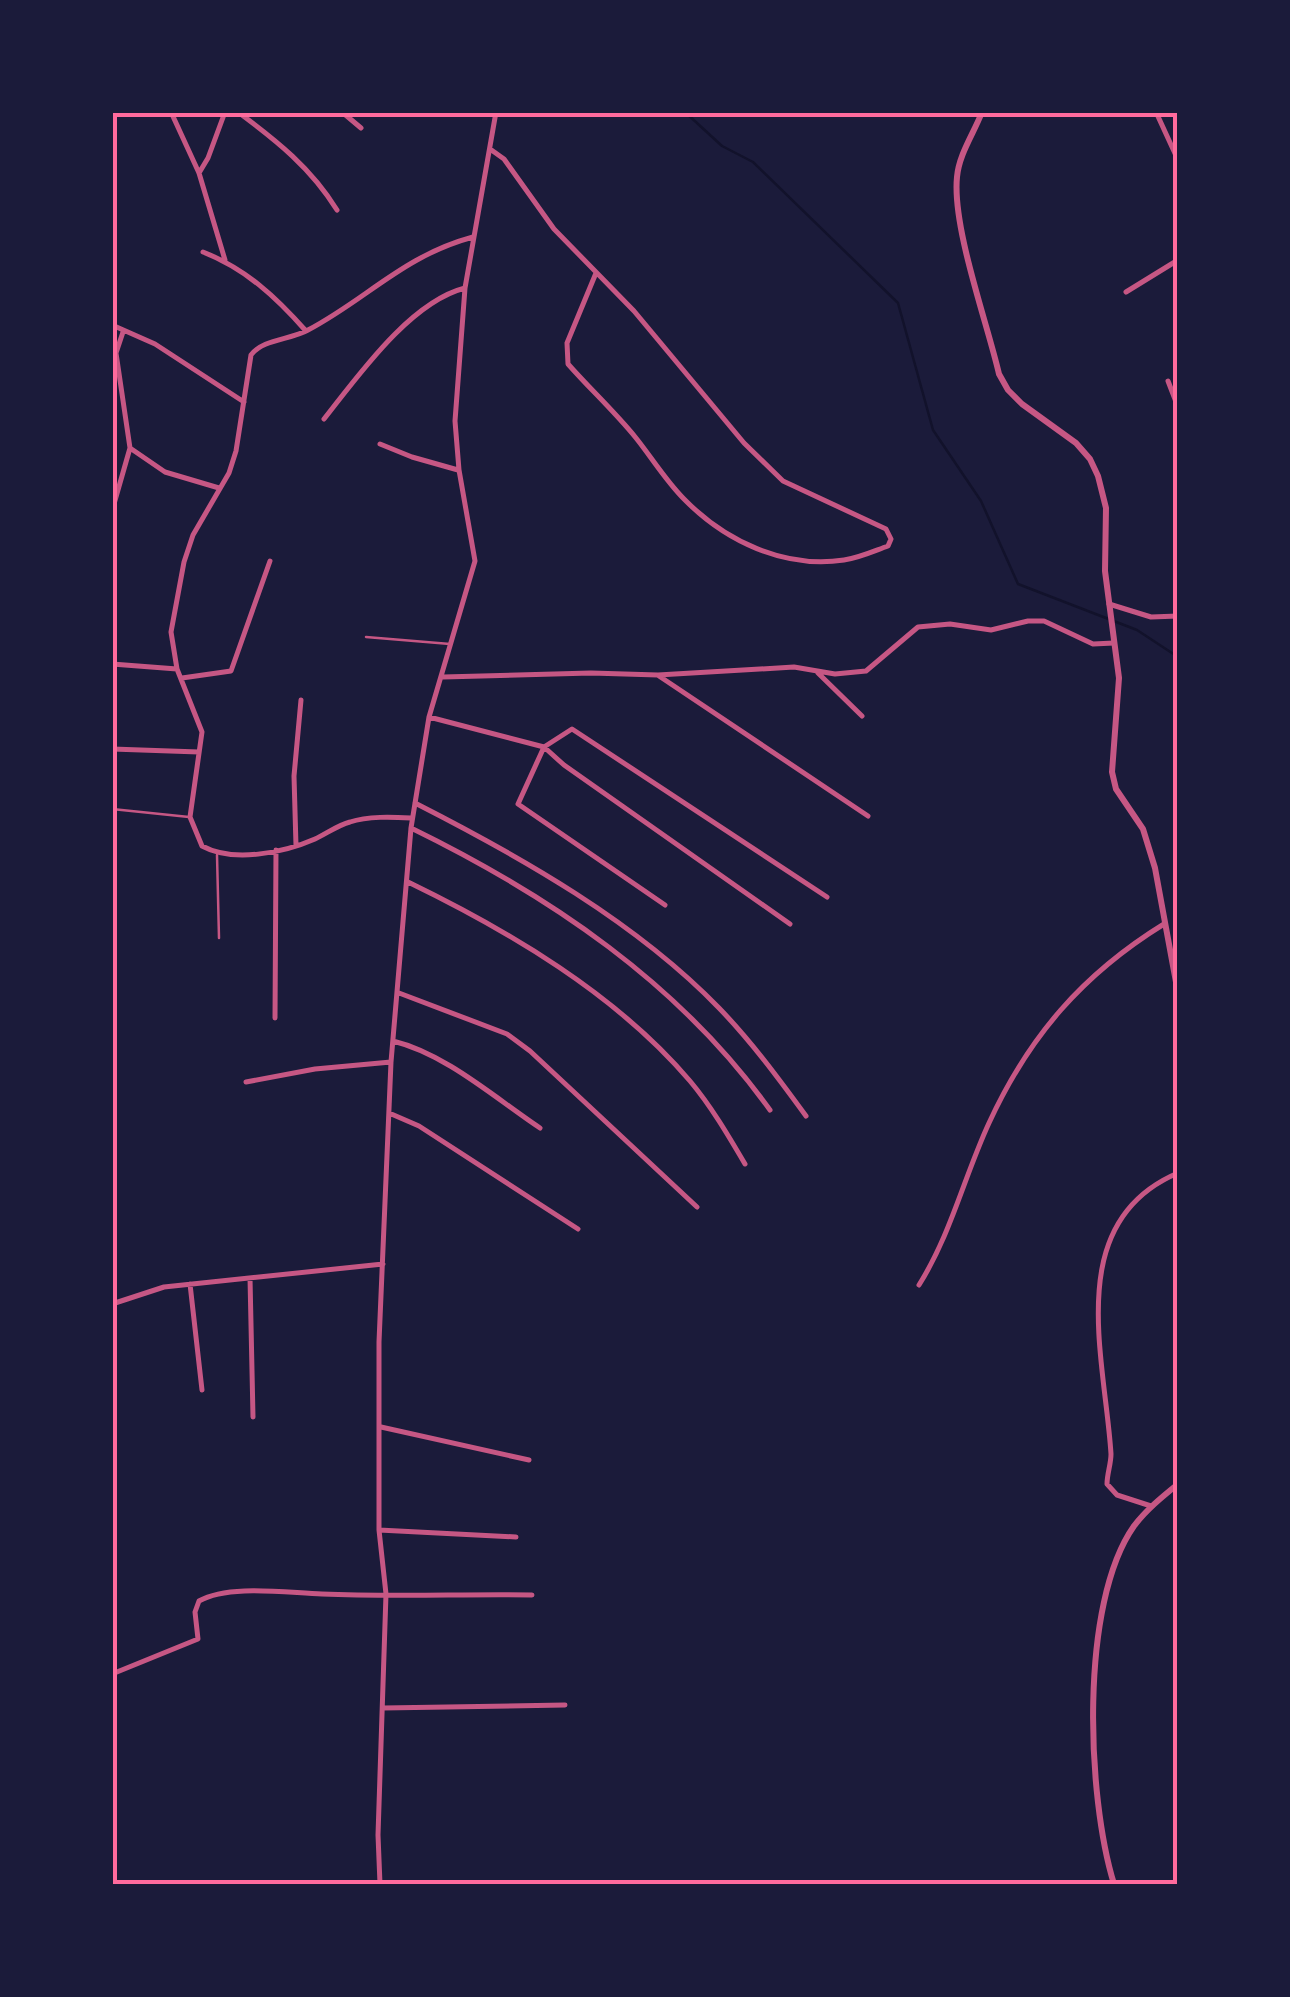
<svg xmlns="http://www.w3.org/2000/svg" width="1290" height="1997" viewBox="0 0 1290 1997" font-family="'Fira Sans',sans-serif">
  <style>
    .lines { fill: none; stroke-linecap: round; stroke-linejoin: round }
    .stream { stroke: #12122b; stroke-width: 2.5 }
    .service { stroke: #c65784; stroke-width: 2.5 }
    .minor { stroke: #c65784; stroke-width: 5 }
    .tertiary { stroke: #c65784; stroke-width: 6 }
    .neatline { fill: none; stroke: #ff6b9d; stroke-width: 4 }
  </style>
  <rect width="100%" height="100%" fill="#1b1b3a"/>
  <g class="lines">
    <path class="stream" d="M685,112L722,146L753,162L898,303L933,430L981,501L1018,584L1137,630L1178,657"/>
    <path class="service" d="M366,637L450,644
      M112,809L189,817
      M217,855L219,938"/>
    <path class="minor" d="M171,112L199,173L225,260
      M238,112C277,141 311,168 337,210
      M342,112L361,128
      M1156,112L1178,160
      M490,149L504,159L554,229L634,311L744,443L783,481L886,529L891,539L888,546C874,551 859,558 844,560C784,569 725,541 684,499C666,481 652,458 636,438C615,412 590,389 568,364L567,343L596,273
      M199,173L208,158L225,112
      M203,252C246,269 276,297 306,331
      M1126,292L1178,260
      M112,325L155,344L244,402
      M1168,381L1178,407
      M324,419C358,376 410,302 465,288
      M380,444L412,457L458,470
      M130,448L165,472L219,488
      M112,511L130,448L116,353L123,332
      M1109,604L1151,617L1178,616
      M112,664L177,669
      M818,673L862,716
      M659,676L868,816
      M443,677L591,673L658,675L794,667L835,674L866,671L918,627L950,624L991,630L1028,621H1044L1093,644L1114,643
      M182,678L231,671L270,561
      M429,717L544,747L564,765L790,924
      M112,749L199,752
      M415,803C521,857 636,922 719,1008C751,1041 779,1079 806,1116
      M411,818C392,817 368,816 350,822C338,825 326,834 315,839C283,853 233,863 202,846L190,817L202,732L177,669L171,632L184,562L193,535L229,473L236,451L251,355C263,339 290,340 308,330C367,299 403,256 473,237
      M411,828C550,896 679,983 770,1110
      M296,846L294,776L301,700
      M408,882C509,931 616,994 690,1081C711,1106 728,1135 745,1164
      M665,905L518,804L544,747L572,729L827,897
      M399,993L507,1034L530,1051L697,1207
      M275,1018L276,850
      M393,1041C446,1054 495,1098 540,1128
      M246,1082L315,1069L391,1062
      M389,1113L419,1126L578,1229
      M250,1278L253,1417
      M190,1284L202,1390
      M919,1285C951,1234 964,1177 989,1123C1029,1036 1083,974 1164,924
      M112,1304L164,1287L383,1264
      M381,1427L529,1460
      M1151,1506L1117,1495L1107,1484C1107,1474 1111,1464 1111,1454C1105,1358 1062,1222 1178,1173
      M379,1530L516,1537
      M112,1674L198,1639L195,1612L199,1601C229,1584 287,1593 322,1594C392,1597 462,1594 532,1595
      M383,1708L565,1705
      M380,1884L378,1835L386,1594L379,1530V1342L391,1062L411,828L429,717L475,561L459,470L455,421L465,288L496,112"/>
    <path class="tertiary" d="M982,112C974,133 959,154 957,177C952,227 987,322 999,374L1008,390L1022,404L1076,443L1090,459L1098,476L1106,508L1105,571L1119,678L1112,772L1116,789L1143,829L1155,868L1178,993
      M1114,1884C1087,1797 1079,1604 1134,1526C1146,1510 1162,1497 1178,1484"/>
  </g>
  <rect width="1290" height="1997" fill="none" stroke="#1b1b3a" stroke-width="230"/>
  <rect x="115" y="115" width="1060" height="1767" class="neatline"/>
</svg>
